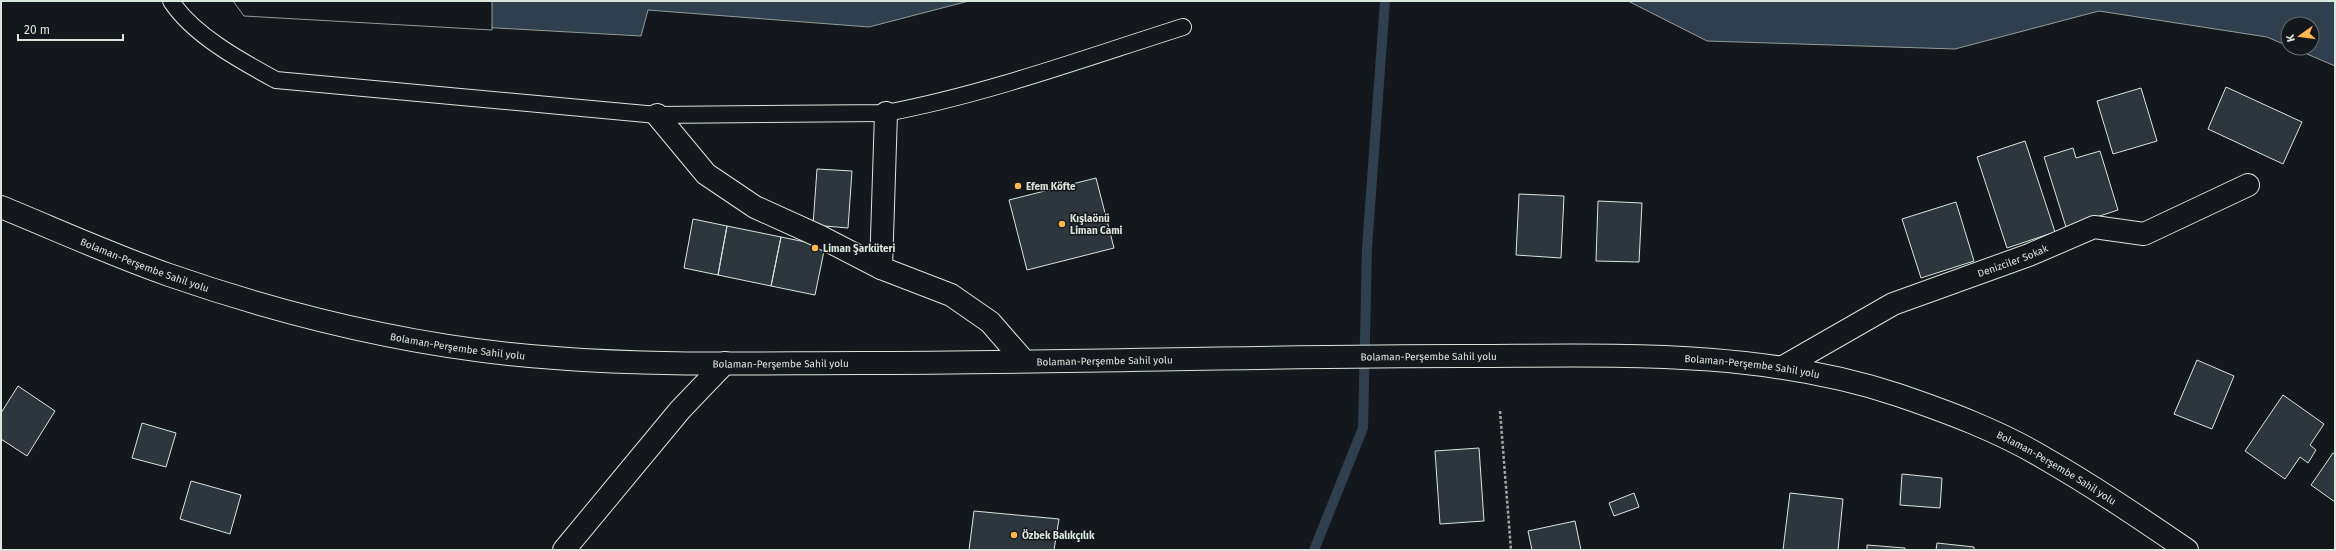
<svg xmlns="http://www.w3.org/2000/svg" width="2336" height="551" viewBox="0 0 2336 551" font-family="'Fira Sans',sans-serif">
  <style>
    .water { fill: #2f3f4d; stroke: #939e99 }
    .pier { fill: #14181c; stroke: #939e99 }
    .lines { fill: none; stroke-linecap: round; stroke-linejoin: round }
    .stream { stroke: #2f3f4d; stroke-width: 10 }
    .building { fill: #2c363c; stroke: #d8e6dc }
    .lane-casing { stroke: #d8e6dc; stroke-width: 18 }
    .street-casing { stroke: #d8e6dc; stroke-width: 24 }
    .secondary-casing { stroke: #d8e6dc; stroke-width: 24 }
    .primary-casing { stroke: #d8e6dc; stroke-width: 24 }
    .path { stroke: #9da8a2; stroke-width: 2.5; stroke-dasharray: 3 2; stroke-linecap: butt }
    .lane { stroke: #14181c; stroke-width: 16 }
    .street { stroke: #14181c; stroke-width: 22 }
    .secondary { stroke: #14181c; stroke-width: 22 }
    .primary { stroke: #14181c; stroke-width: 22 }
    .poi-dot { fill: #ffb74d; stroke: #14181c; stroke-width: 1.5 }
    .labels { text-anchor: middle; stroke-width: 3; stroke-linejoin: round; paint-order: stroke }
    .poi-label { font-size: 10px; font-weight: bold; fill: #d8e6dc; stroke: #14181c; text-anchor: start }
    .street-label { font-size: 10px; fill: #d8e6dc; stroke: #14181c }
  </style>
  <rect width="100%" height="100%" fill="#14181c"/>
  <path class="water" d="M235,1H969L869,27L648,10L641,36L245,14Z
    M1628,1H2335V66L2293,48H2312V24H2288V46L2267,37L2099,11L1955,49L1707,41Z"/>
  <path class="pier" d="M233,1H492V30L244,16Z"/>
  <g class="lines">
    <path class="stream" d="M1314,550L1363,428L1367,248L1385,1"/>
  </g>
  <path class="building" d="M2226,87L2302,122L2283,164L2208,129Z
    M2141,88L2157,141L2113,154L2097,101Z
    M2025,141L2055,232L2007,248L1977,157Z
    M2073,148L2076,158L2100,151L2118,210L2066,227L2044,157Z
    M817,169L852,171L848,228L813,225Z
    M1096,178L1114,248L1027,270L1009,200Z
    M1519,194L1564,196L1561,258L1516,255Z
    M1598,201L1642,203L1639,262L1596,261Z
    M1956,202L1974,261L1921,278L1902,219Z
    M693,219L727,226L718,275L684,268Z
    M727,226L781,237L771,286L718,275Z
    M781,237L825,246L815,295L771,286Z
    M2197,360L2234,376L2212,429L2174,414Z
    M18,386L55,411L27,456L1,439V413Z
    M2283,395L2324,424L2310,445L2316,450L2308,463L2300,457L2285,479L2245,451Z
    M142,423L176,433L166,467L132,458Z
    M1479,448L1484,521L1440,524L1435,451Z
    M2333,453L2335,454V502L2311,485Z
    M1902,474L1942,478L1940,508L1900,505Z
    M191,481L241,495L230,534L180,519Z
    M1634,493L1639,507L1614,516L1609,503Z
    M1790,493L1843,499L1838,550H1783Z
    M974,511L1059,519L1054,550H969Z
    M1575,521L1581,550H1532L1528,531Z
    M1937,543L1974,547V550H1936Z
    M1867,545L1905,548V550H1867Z"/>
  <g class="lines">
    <defs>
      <path id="lane" d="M171,1C193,35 241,61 276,80L657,115L886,113C987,94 1085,58 1183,27"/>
      <g id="street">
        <path d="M886,113L881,268L951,295L990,322L1024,361"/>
        <path d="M657,115L706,174L755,207L819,236L881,268"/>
        <path id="s1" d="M1783,367L1893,304L2029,255L2094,227L2144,234L2248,185"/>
      </g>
      <path id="secondary" d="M564,550L680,410L725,363"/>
      <g id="primary">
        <path id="s2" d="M1,207C57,230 112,255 169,275C293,318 424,349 555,358C657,366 759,363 861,363C1061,363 1261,356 1461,356C1609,356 1756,348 1898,395C1948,412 1999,431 2044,458C2093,486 2140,518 2187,550"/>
      </g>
    </defs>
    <use href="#lane" class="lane-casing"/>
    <use href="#street" class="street-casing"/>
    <use href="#secondary" class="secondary-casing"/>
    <use href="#primary" class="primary-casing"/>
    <path class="path" d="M1500,411L1511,550"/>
    <use href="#lane" class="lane"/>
    <use href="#street" class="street"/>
    <use href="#secondary" class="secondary"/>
    <use href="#primary" class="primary"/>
  </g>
  <g class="poi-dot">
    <circle cx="1018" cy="186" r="4"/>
    <circle cx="1062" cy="224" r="4"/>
    <circle cx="815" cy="248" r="4"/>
    <circle cx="1014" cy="535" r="4"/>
  </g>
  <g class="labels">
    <g class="poi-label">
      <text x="1026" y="190">Efem Köfte</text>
      <text x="1070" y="222">Kışlaönü<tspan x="1070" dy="12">Liman Cami</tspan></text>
      <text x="823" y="252">Liman Şarküteri</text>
      <text x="1022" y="539">Özbek Balıkçılık</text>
    </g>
    <g class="street-label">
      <text dy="4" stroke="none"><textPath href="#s1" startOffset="254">Denizciler Sokak</textPath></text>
      <text dy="4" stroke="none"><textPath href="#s2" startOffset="155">Bolaman-Perşembe Sahil yolu</textPath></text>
      <text dy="4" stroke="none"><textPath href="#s2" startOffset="479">Bolaman-Perşembe Sahil yolu</textPath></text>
      <text dy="4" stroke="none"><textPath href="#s2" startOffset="1451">Bolaman-Perşembe Sahil yolu</textPath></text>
      <text dy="4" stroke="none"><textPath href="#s2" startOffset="1127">Bolaman-Perşembe Sahil yolu</textPath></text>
      <text dy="4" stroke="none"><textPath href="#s2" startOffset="803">Bolaman-Perşembe Sahil yolu</textPath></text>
      <text dy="4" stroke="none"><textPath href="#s2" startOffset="1775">Bolaman-Perşembe Sahil yolu</textPath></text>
      <text dy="4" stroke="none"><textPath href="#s2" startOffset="2099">Bolaman-Perşembe Sahil yolu</textPath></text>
    </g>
  </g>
  <rect width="2336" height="551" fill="none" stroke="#d8e6dc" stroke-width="4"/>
  <g transform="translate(2300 36) rotate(256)"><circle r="19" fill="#14181c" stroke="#626a69"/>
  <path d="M0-3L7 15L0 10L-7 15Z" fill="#ffb74d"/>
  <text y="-6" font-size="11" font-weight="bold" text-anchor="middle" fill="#d8e6dc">K</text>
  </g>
  <path d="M18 34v6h105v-6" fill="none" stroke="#d8e6dc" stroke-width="2"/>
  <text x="24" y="34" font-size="12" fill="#d8e6dc" stroke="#14181c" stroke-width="3" paint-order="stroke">20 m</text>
</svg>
